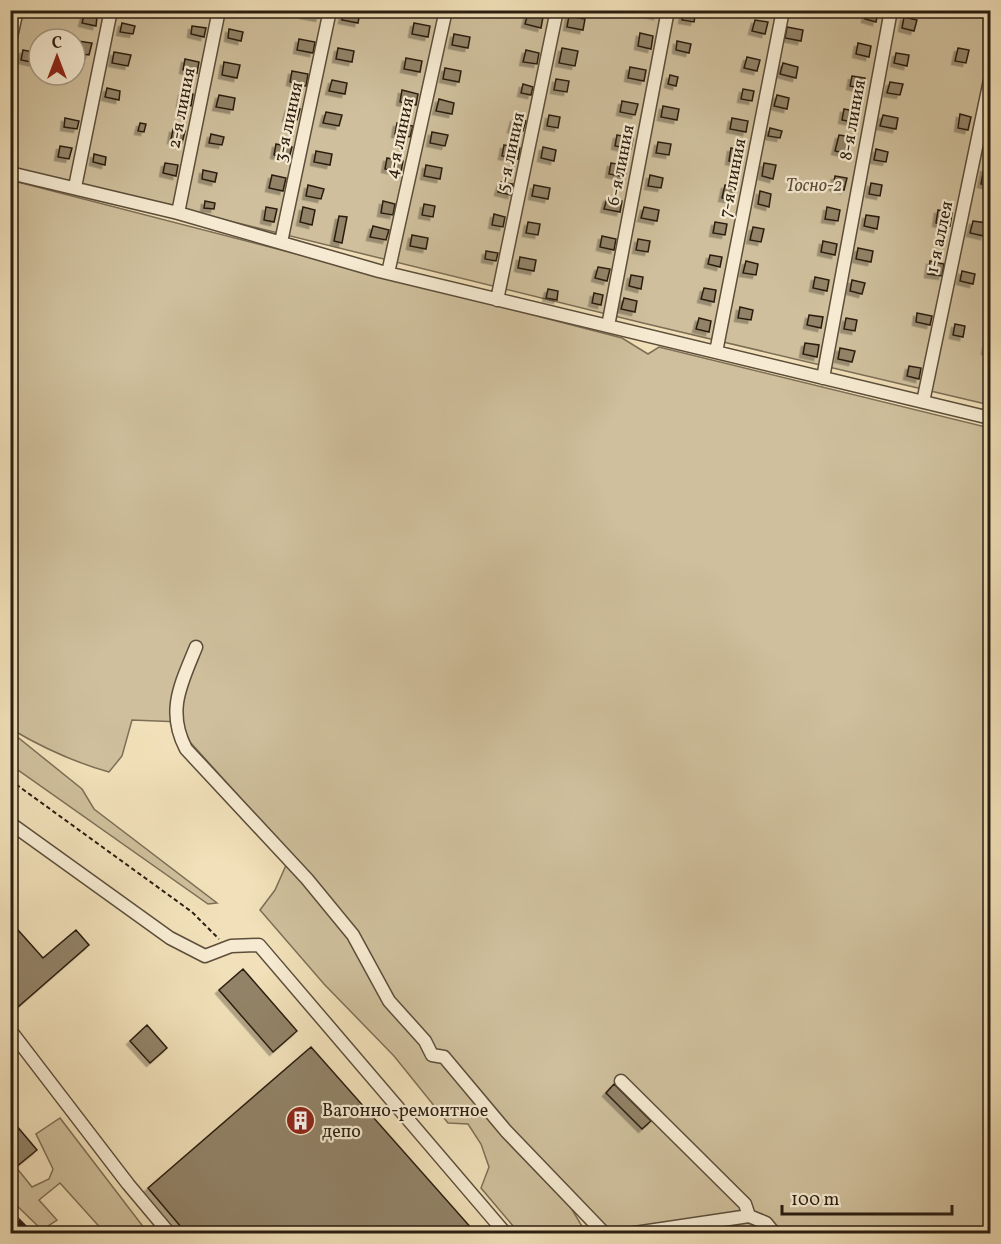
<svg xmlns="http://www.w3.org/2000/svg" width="1001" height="1244" viewBox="0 0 1001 1244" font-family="Vollkorn,serif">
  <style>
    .green { fill: #cfbf9c; stroke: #7d6e56; stroke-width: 1.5; fill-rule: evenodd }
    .building { fill: #928368; stroke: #2b1e10; stroke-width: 1.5; filter: url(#shadow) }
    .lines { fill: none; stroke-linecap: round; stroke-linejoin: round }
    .minor-casing { stroke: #5c4e3a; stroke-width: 15 }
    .path { stroke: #2b1e10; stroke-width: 2; stroke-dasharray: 4.5 3; stroke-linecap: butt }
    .minor { stroke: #f6ebd2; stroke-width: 12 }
    .rail-casing { stroke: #2b1e10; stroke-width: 6 }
    .rail { stroke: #f6ebd2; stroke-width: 4; stroke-dasharray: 11; stroke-linecap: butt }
    .labels { text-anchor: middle; stroke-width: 4.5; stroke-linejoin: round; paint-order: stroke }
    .street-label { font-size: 18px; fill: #2b1e10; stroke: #f6ebd2 }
    .park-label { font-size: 18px; font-style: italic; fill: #5c4e3a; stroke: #f6ebd2 }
    .poi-label { font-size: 18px; fill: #2b1e10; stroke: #f6ebd2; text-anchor: start }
  </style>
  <defs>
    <filter id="shadow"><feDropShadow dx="-3.5" dy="3.5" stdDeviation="0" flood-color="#0004"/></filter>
  </defs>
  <rect width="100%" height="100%" fill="#f1e0b9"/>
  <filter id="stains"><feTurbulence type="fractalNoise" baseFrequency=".00333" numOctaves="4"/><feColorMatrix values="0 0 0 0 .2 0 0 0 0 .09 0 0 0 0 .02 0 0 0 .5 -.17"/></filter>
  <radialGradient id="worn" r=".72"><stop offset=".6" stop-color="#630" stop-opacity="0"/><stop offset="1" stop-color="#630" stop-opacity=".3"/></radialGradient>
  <path class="green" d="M10,11H990V405L647,324L11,167ZM39,39H75V75H39Z
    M10,180L622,338L648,354L659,347L990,428V1233H645L603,1226L561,1191L586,1233H519L481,1188L489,1167L481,1144L468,1124L448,1123L394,1056L324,984L260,910L275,890L291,854L190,742L181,722L132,720L122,756L109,772C73,762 43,748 11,729Z
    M10,731L82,789L94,809L217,903L208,904L11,765Z
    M60,1118L148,1233H105L60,1183L39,1200L57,1220L42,1230L11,1200V1172L16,1167L32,1187L49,1179L53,1169L36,1134Z"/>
  <path class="building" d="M304,10H321L319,18L303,15Z
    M344,10L360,12L358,23L342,20Z
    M645,10H658L657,16L644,13Z
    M684,10L696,11L694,22L682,20Z
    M867,10L878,12L876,22L865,19Z
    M528,13L543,17L541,28L525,24Z
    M84,15L97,17L96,26L82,23Z
    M569,16L585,19L583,30L567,27Z
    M904,17L917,20L914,31L902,28Z
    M755,20L768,22L765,34L752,31Z
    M122,23L135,26L133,34L120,32Z
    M414,23L430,26L428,37L412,34Z
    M192,26L206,28L204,37L191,34Z
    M787,27L803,30L801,41L785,38Z
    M229,29L243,32L241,41L228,38Z
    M640,33L653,36L651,49L638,46Z
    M454,34L470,37L468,48L452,45Z
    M299,39L315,42L313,53L297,50Z
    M78,41L92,43L89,55L76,53Z
    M677,41L691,44L689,53L676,50Z
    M858,43L871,46L869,57L856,54Z
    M338,48L354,51L352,62L336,59Z
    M562,48L578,51L575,66L559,63Z
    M958,48L969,50L966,63L955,61Z
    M23,50L38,53L36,63L21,60Z
    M526,50L539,53L537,64L523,62Z
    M114,52L131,55L128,66L112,63Z
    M896,53L909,55L907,66L894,63Z
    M747,57L760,60L757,71L744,68Z
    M406,58L422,61L420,72L404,69Z
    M185,59L199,62L197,73L183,70Z
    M224,62L240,65L237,78L222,75Z
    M783,63L798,67L796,78L780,74Z
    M630,67L646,70L644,81L628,78Z
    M445,68L461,71L459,82L443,79Z
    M292,71L308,74L306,86L290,82Z
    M670,75L678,77L676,86L668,84Z
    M852,76L865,78L863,89L850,86Z
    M556,79L569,81L567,92L554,90Z
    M332,80L347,83L345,94L329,91Z
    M890,82L903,84L900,95L887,93Z
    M523,84L533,87L531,95L521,93Z
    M107,88L120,91L119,100L105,97Z
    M743,89L754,91L752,101L741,99Z
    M402,90L418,94L416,105L400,102Z
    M182,92L193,94L191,106L180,104Z
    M219,95L235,98L233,110L216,107Z
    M777,95L789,98L787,109L774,106Z
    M439,99L454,103L452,114L436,111Z
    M622,101L638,104L635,115L620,112Z
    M663,106L679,109L677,120L661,117Z
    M289,107L300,109L297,120L286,118Z
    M844,109L860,112L858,123L842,120Z
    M326,112L342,115L339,126L323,123Z
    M960,114L971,117L968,130L958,128Z
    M549,115L560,117L558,128L547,126Z
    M883,115L898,118L896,129L880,126Z
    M65,118L79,121L77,129L64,127Z
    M514,118L526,121L523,131L511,129Z
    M732,118L748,121L746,132L730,129Z
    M140,123L146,124L144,132L138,131Z
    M397,123L413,126L410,137L395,134Z
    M770,128L782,131L780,138L768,136Z
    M173,129L185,131L182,143L171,140Z
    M432,132L448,135L445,146L430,143Z
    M211,134L224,137L222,145L209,143Z
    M617,135L633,138L631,149L615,146Z
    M839,135L852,137L848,154L835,151Z
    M658,142L671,144L669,155L656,153Z
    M276,144L292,147L289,158L274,155Z
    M504,145L520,148L518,159L502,156Z
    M60,146L72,148L69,159L58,157Z
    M543,147L556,150L554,161L541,158Z
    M731,148L744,151L741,164L729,161Z
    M876,149L888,152L886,162L874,160Z
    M316,151L332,154L330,165L314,162Z
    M94,154L106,157L105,165L93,162Z
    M387,158L403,161L401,172L385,169Z
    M165,163L178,165L176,176L163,173Z
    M611,163L627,166L625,177L609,174Z
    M764,163L776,165L773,179L762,176Z
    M426,165L442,168L440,179L424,176Z
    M984,168L990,170V186L981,184Z
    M203,170L217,173L215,182L202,179Z
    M272,175L286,178L283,191L269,188Z
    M650,175L663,178L661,188L648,186Z
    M835,176L847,178L844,190L833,187Z
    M501,182L513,184L511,195L498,192Z
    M871,183L882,185L880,196L869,194Z
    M308,185L324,189L321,199L306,196Z
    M534,185L550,188L548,199L532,196Z
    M725,185L736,187L733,200L722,198Z
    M760,191L771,194L769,207L758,204Z
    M607,198L622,201L620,212L604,209Z
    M205,201L215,203L214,209L204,208Z
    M383,201L395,204L393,215L381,213Z
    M424,204L435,206L433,217L422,215Z
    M266,207L277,209L274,222L264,220Z
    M303,207L315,210L312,225L300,222Z
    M644,207L659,210L657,221L641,218Z
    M827,207L840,210L838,221L825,219Z
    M938,210L952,213L950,226L936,223Z
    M494,214L505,217L503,227L492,225Z
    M866,215L879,217L877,229L864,226Z
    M339,216L347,217L342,243L334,241Z
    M973,221L987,223L984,236L970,233Z
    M528,222L540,224L538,235L526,233Z
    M715,222L727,224L725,235L713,233Z
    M373,226L389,230L386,240L370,237Z
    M753,227L764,229L761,242L750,240Z
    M412,235L428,238L426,249L410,246Z
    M602,236L616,239L614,250L600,247Z
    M638,239L650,241L648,252L636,250Z
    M823,241L837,244L835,255L821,252Z
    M858,248L873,251L871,262L856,259Z
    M486,251L498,253L496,261L485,259Z
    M710,255L722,257L720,267L708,264Z
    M520,257L536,260L534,271L518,268Z
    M746,261L758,264L756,275L743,273Z
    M930,261L944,264L942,276L928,274Z
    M598,267L610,269L607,281L595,278Z
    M962,271L975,274L973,284L960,281Z
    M631,275L643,277L641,289L629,286Z
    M815,277L829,280L827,291L813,288Z
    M852,280L865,283L862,294L850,291Z
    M704,288L716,290L714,302L701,299Z
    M548,289L558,291L557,300L546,298Z
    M594,293L603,295L601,305L592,303Z
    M624,298L637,301L635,312L621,309Z
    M740,307L753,310L751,320L738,318Z
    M917,313L932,316L930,325L916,322Z
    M809,315L823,317L821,328L807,325Z
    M699,318L711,321L709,332L696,329Z
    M846,318L857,320L855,331L844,329Z
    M955,324L965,326L963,337L953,335Z
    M988,335L990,336V352L985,351Z
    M805,343L819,345L817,357L803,354Z
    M840,348L855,351L852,362L838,359Z
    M909,366L921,368L919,379L907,376Z
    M10,921L43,958L76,930L89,945L18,1007L10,999Z
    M243,969L297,1031L273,1052L219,990Z
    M147,1025L167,1048L150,1063L130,1041Z
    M311,1047L473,1230L470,1234H187L148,1188Z
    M614,1084L651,1121L642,1129L606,1093Z
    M10,1118L37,1150L16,1167L10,1160Z"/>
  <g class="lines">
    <defs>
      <path id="minor" d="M10,41L17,10
        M10,173L178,213L379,271L990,418
        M75,187L111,10
        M178,213L219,10
        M281,242L330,10
        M388,273L446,10
        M497,300L557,10
        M608,326L668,10
        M716,352L783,10
        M823,378L891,10
        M923,402L990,80
        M196,647C181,684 166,711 186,749L307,879L353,935L389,1001L425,1041L432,1055L444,1057L506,1131L605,1234
        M10,823L170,938L205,956L231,946L259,945L506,1234
        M10,1030L128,1184L170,1234
        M621,1081L745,1204L749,1216
        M628,1234L749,1216L766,1223L775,1234"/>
    </defs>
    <use href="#minor" class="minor-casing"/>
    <path class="path" d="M10,780L192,912L219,939"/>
    <use href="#minor" class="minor"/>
    <defs>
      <path id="rail" d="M10,1213L31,1234"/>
    </defs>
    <use href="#rail" class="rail-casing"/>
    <use href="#rail" class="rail"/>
  </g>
  <defs>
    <symbol id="building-disc" viewBox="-11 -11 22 22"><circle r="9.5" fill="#8f2418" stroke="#f6ebd2"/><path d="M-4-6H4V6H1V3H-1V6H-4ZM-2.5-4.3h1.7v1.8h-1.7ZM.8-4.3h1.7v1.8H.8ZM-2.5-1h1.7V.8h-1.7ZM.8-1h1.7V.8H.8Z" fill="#fff"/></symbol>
  </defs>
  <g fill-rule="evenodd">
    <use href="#building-disc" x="284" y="1104" width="33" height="33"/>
  </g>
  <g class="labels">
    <g class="street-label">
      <text transform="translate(181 108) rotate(-79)" y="6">2-я линия</text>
      <text transform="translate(852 120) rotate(-80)" y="6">8-я линия</text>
      <text transform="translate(288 122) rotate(-78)" y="6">3-я линия</text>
      <text transform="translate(399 138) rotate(-78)" y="6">4-я линия</text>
      <text transform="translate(510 152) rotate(-78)" y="6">5-я линия</text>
      <text transform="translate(620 165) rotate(-79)" y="6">6-я линия</text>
      <text transform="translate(732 178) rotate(-79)" y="6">7-я линия</text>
      <text transform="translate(939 237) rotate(-78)" y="6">1-я аллея</text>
    </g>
    <g class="park-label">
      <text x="814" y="191">Тосно-2</text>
    </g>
    <g class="poi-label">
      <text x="322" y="1116">Вагонно-ремонтное<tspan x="322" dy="21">депо</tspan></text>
    </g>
  </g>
  <rect width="1001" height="1244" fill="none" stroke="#f1e0b9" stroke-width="36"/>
  <rect x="12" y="12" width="977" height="1220" fill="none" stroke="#2b1e10" stroke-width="3"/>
  <rect x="18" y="18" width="965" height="1208" fill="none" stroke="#2b1e10" stroke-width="1.5"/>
  <g transform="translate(57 57)"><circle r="28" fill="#f6ebd2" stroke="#a59984" stroke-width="1.5"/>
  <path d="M0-4.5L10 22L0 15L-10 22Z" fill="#8f2418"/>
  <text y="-9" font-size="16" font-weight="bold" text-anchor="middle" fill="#2b1e10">С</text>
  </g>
  <path d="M782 1205v9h170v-9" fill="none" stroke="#2b1e10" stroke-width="3"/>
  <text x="791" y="1205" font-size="18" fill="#2b1e10" stroke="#f6ebd2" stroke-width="4.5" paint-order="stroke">100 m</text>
  <rect width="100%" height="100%" filter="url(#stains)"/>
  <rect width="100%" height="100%" fill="url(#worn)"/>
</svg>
